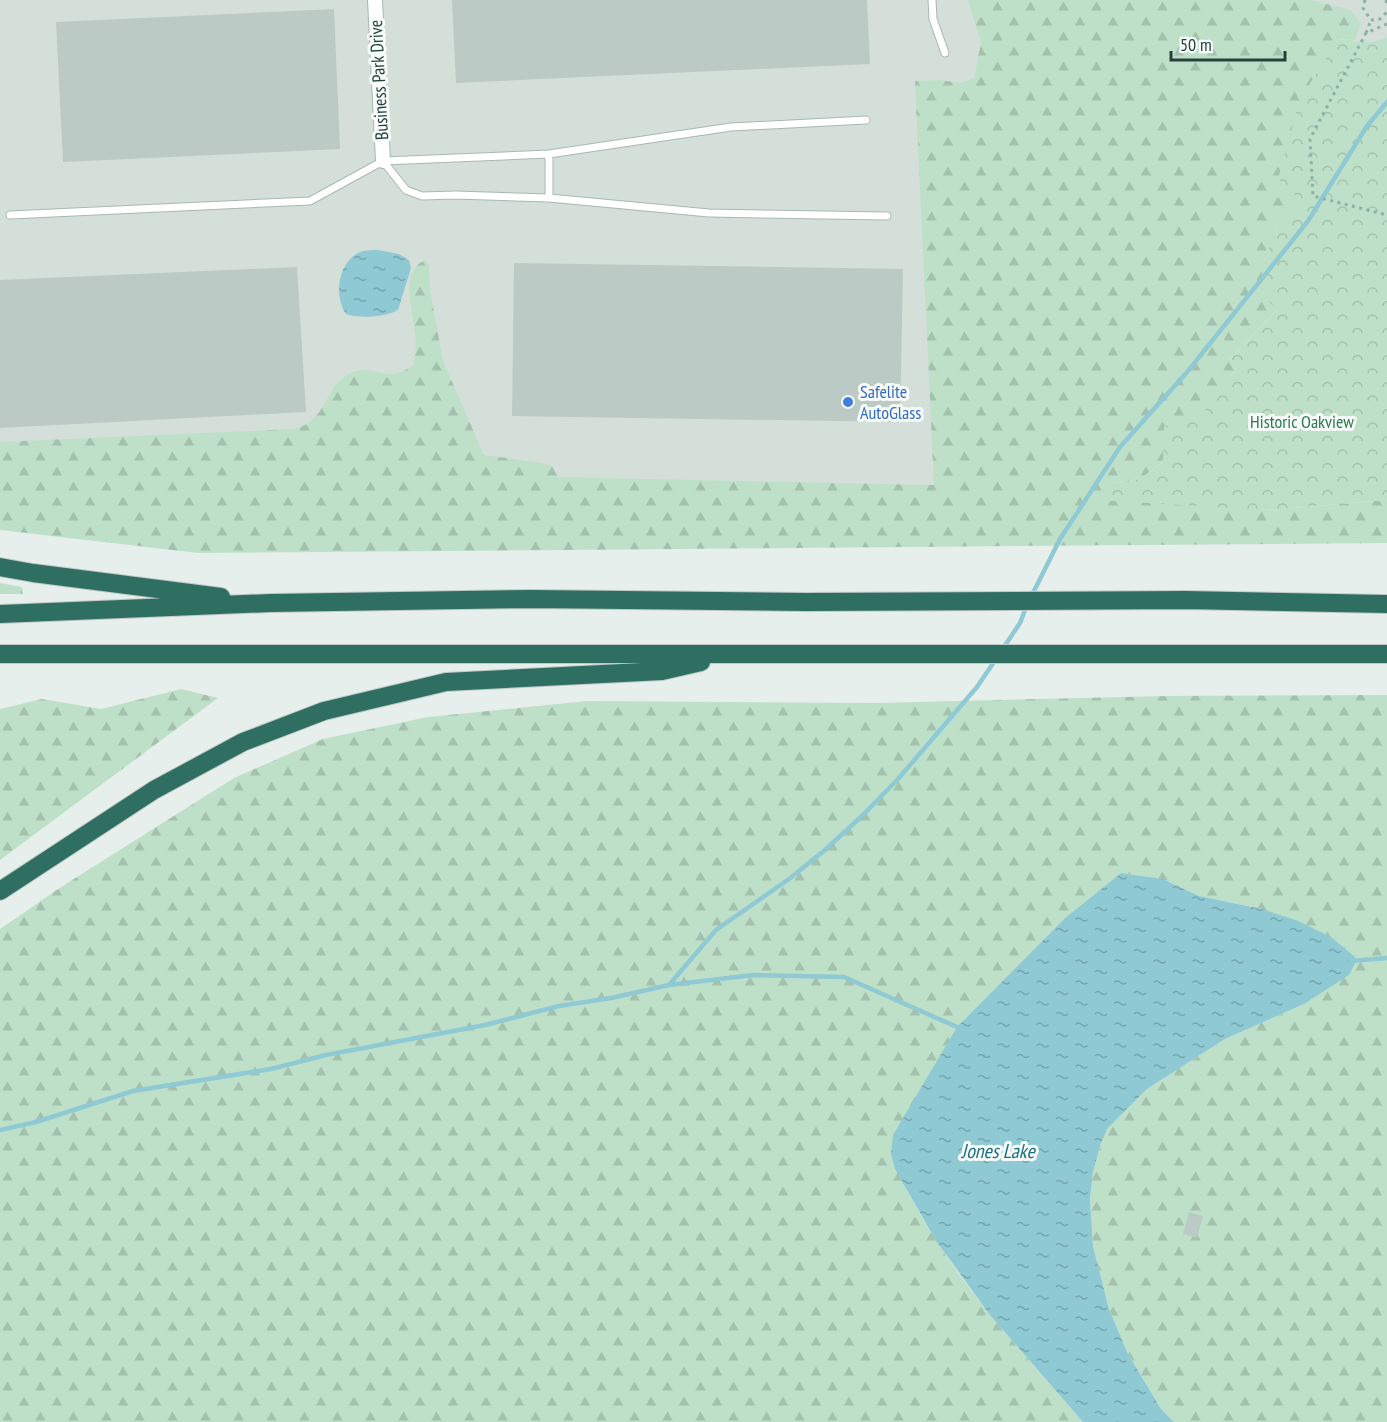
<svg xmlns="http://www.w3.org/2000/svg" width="1387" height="1422" viewBox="0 0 1387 1422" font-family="'PT Sans Narrow',sans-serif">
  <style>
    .built { fill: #d4dfda }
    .grass { fill: url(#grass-tufts) }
    .forest { fill: url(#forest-firs) }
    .park { fill: url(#park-crowns) }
    .water { fill: url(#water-ripples) }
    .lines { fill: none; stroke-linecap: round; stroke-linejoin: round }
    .stream { stroke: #8ec9d4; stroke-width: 4.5 }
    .building { fill: #bbcac4 }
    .service-casing { stroke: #a8b8b2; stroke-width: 9 }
    .minor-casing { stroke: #a8b8b2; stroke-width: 16 }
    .motorway-casing { stroke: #c2cac8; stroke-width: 20 }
    .path { stroke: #86b3a5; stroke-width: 3; stroke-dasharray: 3 4.5; stroke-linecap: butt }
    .service { stroke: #fff; stroke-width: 7 }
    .minor { stroke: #fff; stroke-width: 14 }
    .motorway { stroke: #2f6f62; stroke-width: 18 }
    .shop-dot { fill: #3f7fe0; stroke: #f7fbf9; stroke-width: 2 }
    .labels { text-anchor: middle; stroke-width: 6; stroke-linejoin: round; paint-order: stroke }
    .street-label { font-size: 18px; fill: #24423a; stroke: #f7fbf9 }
    .shop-label { font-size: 18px; fill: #366cbe; stroke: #f7fbf9; text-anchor: start }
    .park-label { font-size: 18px; fill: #2d7a4b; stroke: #f7fbf9 }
    .water-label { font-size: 20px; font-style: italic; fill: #1c6f80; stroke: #f7fbf9 }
  </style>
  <defs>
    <pattern id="grass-tufts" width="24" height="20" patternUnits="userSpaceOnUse" patternTransform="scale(1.5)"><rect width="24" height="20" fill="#bfe0c8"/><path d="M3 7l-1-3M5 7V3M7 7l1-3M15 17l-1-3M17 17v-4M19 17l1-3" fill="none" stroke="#a4c1ad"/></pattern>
    <pattern id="forest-firs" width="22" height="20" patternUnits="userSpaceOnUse" patternTransform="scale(1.5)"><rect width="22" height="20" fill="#bfe0c8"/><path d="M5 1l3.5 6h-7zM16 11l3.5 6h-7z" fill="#a4c1ad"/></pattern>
    <pattern id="park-crowns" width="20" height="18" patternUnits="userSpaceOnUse" patternTransform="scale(1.5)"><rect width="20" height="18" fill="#bfe0c8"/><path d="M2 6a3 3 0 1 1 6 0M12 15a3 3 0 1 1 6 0" fill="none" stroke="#a4c1ad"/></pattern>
    <pattern id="water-ripples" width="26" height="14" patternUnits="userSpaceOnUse" patternTransform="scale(1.5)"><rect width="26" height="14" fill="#8ec9d4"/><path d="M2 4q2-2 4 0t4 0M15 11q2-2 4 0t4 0" fill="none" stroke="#74a5ad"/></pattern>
  </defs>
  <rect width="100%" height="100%" fill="#e6efeb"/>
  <path class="built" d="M0,0H1387V37L1371,42L1339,39L1096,500L0,491Z"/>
  <path class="grass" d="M0,583L22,587L23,594H0Z"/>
  <path class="forest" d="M968,0H1311L1351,10L1361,23L1355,40L1339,39L1299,198L1274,229L1277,310L1229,360L1236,370L1221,389L1208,418L1163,462L1140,479L1109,483L1266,510L1387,500V543L198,553L0,530V442L295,429C331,418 323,384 353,372C365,367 383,375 395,374C401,373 407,369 413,366C414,359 416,351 416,343C416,321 396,270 426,260L429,266L430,290L443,361L484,455L542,463L552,466L558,477L934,485L915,81L939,80L961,83L974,78L981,43Z
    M181,689L218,698L0,860V709L42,699L101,709Z
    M1387,695V1422H1174L1161,1409L1128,1354L1109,1309L1093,1246L1090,1199L1093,1172L1101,1143L1108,1128L1147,1089L1225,1039L1304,1004L1262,909L1199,896L1163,879L1121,873L1065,918L957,1027L891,1154C897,1175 909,1193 919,1212C963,1290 1025,1355 1083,1422H0V929L61,887L234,778L323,739L428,717L587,701L875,703L1167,696Z"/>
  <path class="park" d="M1387,37V500L1266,510L1096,500L1108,483L1140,479L1163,462L1164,427L1194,409L1208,417L1198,389L1221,388L1236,370L1229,360L1277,310L1258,289L1274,229L1298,198L1278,179L1300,99L1339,39L1371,42Z"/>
  <path class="water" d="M378,250L399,254L409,260L411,268L398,310C386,317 360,319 346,314C333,295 338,259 363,251C367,250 373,250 378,250Z
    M1121,873L1163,879L1199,896L1262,909L1298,921L1331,937L1355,957V963L1349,975L1304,1004L1225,1039L1147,1089L1108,1128L1101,1143L1093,1172L1090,1199L1093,1246L1109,1309L1128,1354L1161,1409L1174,1422H1083L990,1315L936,1241L895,1169L891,1154L893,1135L957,1027L1065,918Z"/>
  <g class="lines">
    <path class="stream" d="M1031,597L1060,539L1120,447L1188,371L1308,221L1367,126L1387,102
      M1002,650L1020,623L1027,605
      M1351,961L1387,958
      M669,985L716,930L789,879L825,850L864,814L898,779L977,687L996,659
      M0,1130L36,1122L133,1091L271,1069L326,1055L485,1025L559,1006L611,998L669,985L753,975L844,977L957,1027H963"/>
  </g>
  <path class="building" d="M452,0H867L870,64L456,83Z
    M334,9L340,149L63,162L56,22Z
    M514,263L903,269L900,422L512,416Z
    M297,267L306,412L0,428V280Z
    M1189,1212L1203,1216L1197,1238L1183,1234Z"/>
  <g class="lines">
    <defs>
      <path id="service" d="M932,0L933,19L945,53
        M549,154L731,127L866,120
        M383,161L406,190L422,196L455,195L549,198L709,213L887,216
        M10,215L310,201L383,161L549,154V198"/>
      <path id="minor" d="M375,0L383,161"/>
      <path id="motorway" d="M0,567L33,573L221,597
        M0,614L271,603L531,599L805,602L1185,600L1387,604
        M0,654C462,651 925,657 1387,654
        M0,891L154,790L243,742L324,711L446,682L662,671L701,662"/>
    </defs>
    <use href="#service" class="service-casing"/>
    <use href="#minor" class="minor-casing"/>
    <use href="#motorway" class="motorway-casing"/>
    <path class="path" d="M1365,0L1363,8L1371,20
      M1386,0L1387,7
      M1371,20L1380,19L1387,12
      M1387,24L1366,33L1310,139L1313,196L1387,215
      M1366,33L1371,20"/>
    <use href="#service" class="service"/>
    <use href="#minor" class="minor"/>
    <use href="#motorway" class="motorway"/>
  </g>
  <circle class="shop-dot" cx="848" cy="402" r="6"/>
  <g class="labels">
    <g class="street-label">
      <text transform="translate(379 80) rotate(-93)" y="6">Business Park Drive</text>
    </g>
    <g class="shop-label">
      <text x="860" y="398">Safelite<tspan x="860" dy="21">AutoGlass</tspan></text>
    </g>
    <g class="park-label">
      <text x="1302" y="428">Historic Oakview</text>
    </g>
    <g class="water-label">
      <text x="998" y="1158">Jones Lake</text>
    </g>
  </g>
  <path d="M1171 51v9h114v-9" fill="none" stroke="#24423a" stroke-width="3"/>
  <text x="1180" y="51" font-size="18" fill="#24423a" stroke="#f7fbf9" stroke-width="4.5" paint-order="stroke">50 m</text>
</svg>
